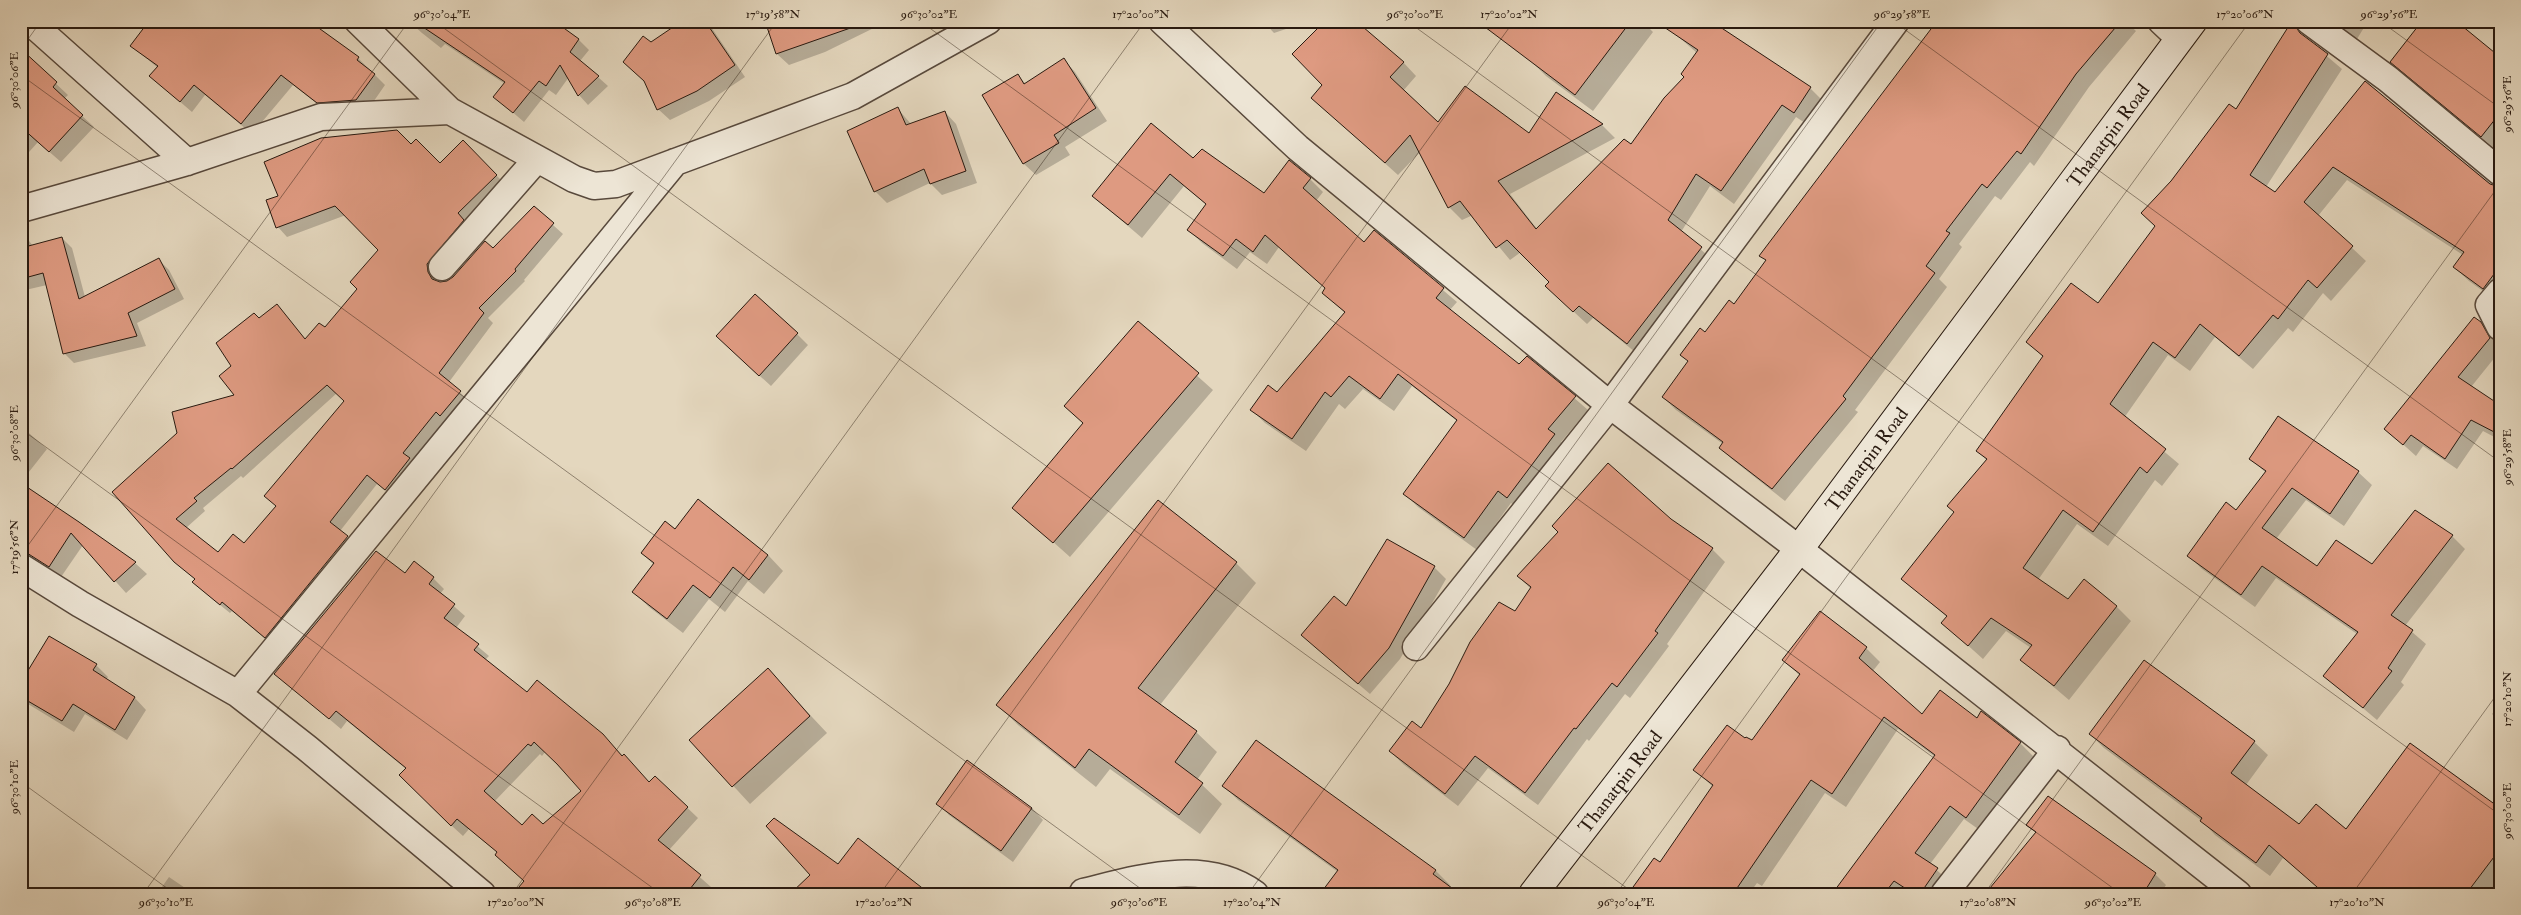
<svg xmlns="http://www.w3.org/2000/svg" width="2521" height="915" viewBox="0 0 2521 915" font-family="'IM FELL Double Pica',serif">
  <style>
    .shadow { fill: #0003; fill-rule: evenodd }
    .building { fill: #de9a81; stroke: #291a10; fill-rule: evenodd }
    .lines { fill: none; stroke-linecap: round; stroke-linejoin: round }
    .minor-casing { stroke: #58493c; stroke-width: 29 }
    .secondary-casing { stroke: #291a10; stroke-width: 30 }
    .minor { stroke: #ede5d5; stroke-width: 26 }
    .secondary { stroke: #ede5d5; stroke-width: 28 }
    .ticks { fill: none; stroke: #291a10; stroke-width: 1; stroke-opacity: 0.45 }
    .labels { text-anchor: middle; stroke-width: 4; stroke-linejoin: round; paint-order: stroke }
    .street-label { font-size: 19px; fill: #291a10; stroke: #ede5d5 }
    .neatline { fill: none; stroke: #291a10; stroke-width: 2 }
    .ticks-label { font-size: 12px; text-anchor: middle; fill: #291a10 }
  </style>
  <rect width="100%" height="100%" fill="#e4d7be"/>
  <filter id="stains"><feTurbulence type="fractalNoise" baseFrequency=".004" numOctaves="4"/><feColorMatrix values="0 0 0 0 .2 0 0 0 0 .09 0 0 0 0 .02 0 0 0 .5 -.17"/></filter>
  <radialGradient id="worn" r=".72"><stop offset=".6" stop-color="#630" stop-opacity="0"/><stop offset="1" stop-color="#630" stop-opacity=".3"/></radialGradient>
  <path class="shadow" d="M306,21L358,58L385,85L367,111L329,113L293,85L252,134L205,95L192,112L150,76L158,68L132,46Z
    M414,21H552L579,40L589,50L580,61L608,86L588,105L579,95L569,77L556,95L549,90L524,122L495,97L505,84L445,44L441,48L422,33L412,24Z
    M684,21H707L745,77L709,101L670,120L658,109L651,44Z
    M766,21H881L882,24L825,52L789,65L777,54Z
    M1263,21H1310L1274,33Z
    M1558,21H1642L1653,32L1593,111L1546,76L1529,59Z
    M1938,21H2125L2136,31L2089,87L2034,166L2030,162L2001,200L1995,196L1959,244L1962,247L1939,279L1947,287L1855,410L1858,412L1785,501L1733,460L1720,448L1723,444L1676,410L1663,397L1689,362L1681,355L1734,306L1767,261L1761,256Z
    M2332,21H2368L2357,39Z
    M2296,30L2342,69L2266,187L2275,194L2365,82L2500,191V299L2498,302L2469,281L2454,267L2463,255L2347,180L2318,216L2366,261L2331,301L2323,293L2293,332L2288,328L2253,369L2215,337L2190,371L2168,355L2124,418L2179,464L2162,486L2155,480L2108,546L2077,524L2038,580L2068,601L2117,607L2131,621L2069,700L2022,660L2031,648L2006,631L1983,659L1943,623L1947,617L1903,579L1955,513L1987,461L1978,451L2044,358L2027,342L2098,305Z
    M1673,32L1810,88L1823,101L1808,125L1796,117L1734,204L1710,186L1681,232L1715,262L1640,356L1593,318L1587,324L1560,299L1551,282L1521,252L1510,260L1473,215L1462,220L1449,207L1420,152L1398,175L1312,98L1403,62L1416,76L1403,91L1438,124L1529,134L1556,94L1602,125L1615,138L1510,194L1537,229L1631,145L1685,77L1697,53Z
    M21,51L68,95L64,99L94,127L61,162L38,142L21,161Z
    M2500,57V153L2391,62Z
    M1064,60L1075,72L1107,121L1065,147L1070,155L1036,175L1024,164L984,96L1017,75L1026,84Z
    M898,109L911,124L945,112L956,124L977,183L942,195L930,183L887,203L875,191Z
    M463,142L506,185L437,274V282H448L493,250L534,208L563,234L524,280L525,281L488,318L493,323L449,382L469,401L396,499L377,484L340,531L357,547L275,647L232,611L230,613L204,592L194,582L196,580L175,561L114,493L237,396L233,367L259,319L277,305L306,340L325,329L358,289L379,250L346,215L287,237L278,227L411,146L440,165ZM337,393L345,401L277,507L244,545L218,554L186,528L205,511L203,508L241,476L243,478Z
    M1193,159L1264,195L1310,179L1323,192L1316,201L1364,244L1374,232L1457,302L1449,311L1520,366L1527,357L1588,410L1561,442L1567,448L1520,510L1511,503L1477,550L1418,507L1405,494L1457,421L1412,386L1394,411L1363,389L1345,409L1339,404L1306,451L1265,423L1252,410L1277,393L1345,313L1323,293L1326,289L1279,247L1267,264L1250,252L1237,269L1202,243L1189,230L1207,205L1184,186L1142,238L1093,196Z
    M22,232L33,246L62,238L72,248L85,297L159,260L169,270L184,299L137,323L146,346L74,363L64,353L47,285L21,291Z
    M1138,323L1213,390L1070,557L1014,507L1084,424Z
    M2480,323L2492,335L2500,351L2471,387L2500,406V440L2483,431L2457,469L2423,446L2416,456L2386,429Z
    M797,334L808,345L771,386L729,348Z
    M2278,418L2358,472L2372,485L2344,526L2306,500L2276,539L2317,568L2372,566L2416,511L2452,536L2465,549L2405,626L2426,644L2401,682L2404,685L2377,720L2325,676L2357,634L2276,578L2255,607L2202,569L2189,556L2237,512L2266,473L2251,459Z
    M21,426L47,449L21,482Z
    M21,485L135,563L147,574L126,593L83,545L61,577L21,552Z
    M1670,520L1712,549L1725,562L1667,644L1669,646L1630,698L1625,694L1589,741L1587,739L1538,805L1488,768L1458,806L1403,764L1390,751L1421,730L1515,613L1531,589L1518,576Z
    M675,530L768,555L783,571L764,594L748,581L725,612L709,599L683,633L649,607L634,592L654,565L642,553Z
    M1236,563L1256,583L1160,705L1196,732L1217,752L1197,780L1222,804L1200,834L1110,769L1096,787L1018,725L998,705Z
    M1434,567L1446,579L1400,659L1370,694L1314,646L1346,608Z
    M406,574L433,578L444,589L440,594L465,616L456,628L489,656L485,660L527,694L602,735L650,783L655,777L698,818L669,850L711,887L706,894H533L525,881L498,853L469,829L463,836L430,806L406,769L347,721L341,729L276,674ZM545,752L582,791L543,826H522L494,802L540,754L542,756Z
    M1821,613L1866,648L1880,662L1872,672L1922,716L1977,720L2020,743L2034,757L1981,831L1964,819L1930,864L1950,882L1943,894H1833L1935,757L1898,729L1846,807L1825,793L1762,886L1757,883L1749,894H1629L1660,864L1713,787L1695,770L1745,740L1752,742L1800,676L1784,660Z
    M96,665L108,677L106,680L135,698L146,710L127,740L85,714L74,732L28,704L21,698V684Z
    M768,670L827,733L750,804L691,740Z
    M2500,704V721L2492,714Z
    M2090,734L2254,742L2268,755L2246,785L2299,826L2346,831L2500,810V881L2490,894H2327L2283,858L2270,876L2215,835L2202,821L2104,748Z
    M1256,741L1436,871L1450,885L1448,887L1338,872L1238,800L1224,786Z
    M968,762L1032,808L1043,820L1013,862L949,815L938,803Z
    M2048,798L2155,874L2166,885L2160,894H2113L2037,833L2028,824Z
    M169,877L194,894H157Z"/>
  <path class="building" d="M149,21H309L359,57L357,60L375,74L356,100L317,103L281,75L241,124L194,85L180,102L149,76L158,66L130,46Z
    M414,21H554L579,39L570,52L599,76L578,96L560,65L546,86L539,81L513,113L493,97L505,82Z
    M682,21H705L735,65L697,91L657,110L644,81L623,62L643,36L651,42Z
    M765,21H858L859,25L776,54Z
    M1325,21H1356L1404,62L1390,77L1438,122L1465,86L1529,133L1556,92L1603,124L1498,181L1536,229L1624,139L1631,144L1664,98L1684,77L1681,74L1698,50L1655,21H1711L1811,87L1794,113L1782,105L1721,191L1696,174L1668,220L1702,247L1627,344L1579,306L1573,312L1545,286L1549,282L1507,240L1496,248L1460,201L1448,208L1410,135L1385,163L1311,98L1322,85L1292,54Z
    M1477,21H1631L1575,95Z
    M1937,21H2121L2076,74L2021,154L2017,151L1987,188L1982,184L1946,231L1950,233L1926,266L1935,273L1843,396L1846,399L1772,489L1719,448L1723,442L1662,397L1688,361L1680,355L1700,328L1705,332L1729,300L1734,304L1766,260L1759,256Z
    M2292,21L2300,33L2328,54L2250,175L2275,192L2365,81L2490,184L2500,187V266L2483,289L2453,267L2464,252L2333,167L2304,202L2353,246L2317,288L2308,280L2278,319L2273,315L2239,356L2200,324L2175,358L2153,342L2110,404L2166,449L2147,473L2140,467L2093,532L2063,510L2023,568L2068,599L2084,579L2117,606L2054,686L2020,660L2032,645L1991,618L1968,646L1941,623L1947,616L1901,579L1954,512L1947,506L1987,459L1976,451L2043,356L2026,342L2071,283L2098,303L2155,226L2141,213L2171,181L2229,104L2236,109Z
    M2335,21H2349L2344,28Z
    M2422,21H2456L2500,57V113L2481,137L2390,62Z
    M21,49L57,82L53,87L83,115L49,152L21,127Z
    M1064,58L1096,108L1054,135L1059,143L1023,164L982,95L1018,74L1024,84Z
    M898,107L906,125L945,111L966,171L930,184L924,169L874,192L847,131Z
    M1151,123L1193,158L1202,149L1264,193L1289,160L1311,178L1303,188L1364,242L1374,230L1444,288L1436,298L1519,364L1527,356L1576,396L1548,429L1555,434L1507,498L1498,491L1464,538L1403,494L1457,420L1398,374L1380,399L1349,376L1331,397L1325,392L1292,439L1250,410L1268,385L1277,392L1345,312L1322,293L1325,288L1265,235L1253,252L1236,239L1223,256L1187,230L1206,204L1170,174L1128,225L1092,196Z
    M397,130L411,144L416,139L440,163L463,140L497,175L458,213L464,220L427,264L428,272L432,279L440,282L447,281L453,277L485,241L493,248L534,206L554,223L515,269L516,271L479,308L484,313L439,373L461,391L440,416L436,412L403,453L410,458L385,490L367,475L330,522L348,536L265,638L222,602L220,605L192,582L195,579L174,562L112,492L177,433L172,412L234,395L219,376L231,366L216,343L254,313L259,318L277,304L305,339L319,323L325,327L357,289L350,282L378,250L335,206L276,228L266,200L278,196L264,162L321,138ZM327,385L344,401L264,496L276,506L244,543L233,534L218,552L176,519L197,501L194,498L231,468L232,469Z
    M62,237L79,299L159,258L175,289L128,313L137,336L63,354L43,273L21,279V248Z
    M755,294L798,333L759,376L716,336Z
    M2474,317L2481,322L2490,338L2458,377L2500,405V435L2471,420L2445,459L2411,435L2403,445L2384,429Z
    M1138,321L1199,373L1053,543L1012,508L1083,423L1064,406Z
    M2278,416L2359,471L2330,514L2292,488L2262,528L2317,566L2336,540L2372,564L2415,510L2453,535L2391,615L2413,630L2388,668L2392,671L2363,708L2323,676L2358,632L2262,566L2241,595L2187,556L2226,502L2236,510L2266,471L2249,459Z
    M1608,463L1671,519L1713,548L1655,631L1658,633L1617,687L1612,683L1576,729L1574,728L1525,793L1475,756L1445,794L1389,751L1412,721L1421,728L1449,684L1470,642L1499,602L1515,611L1531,587L1517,576L1558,532L1552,526Z
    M21,483L79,522L136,562L114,582L71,533L49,567L27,553L21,550Z
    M698,499L768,555L749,580L733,567L710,598L693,585L667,619L632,592L654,563L641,553L665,521L675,529Z
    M1158,500L1237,562L1138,688L1197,731L1175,762L1203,783L1179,815L1089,749L1075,768L996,705Z
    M1387,539L1435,566L1389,648L1358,684L1301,635L1334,596L1346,606Z
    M376,551L405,573L414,561L434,577L429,584L455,604L444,618L479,644L474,650L527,692L537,680L603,734L622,756L624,754L649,782L655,776L688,807L658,840L701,875L686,894H513L524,881L495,855L497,852L457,819L451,826L399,775L406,768L336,711L329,719L274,674ZM534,742L557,764L581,791L543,824L532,814L522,825L484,791L528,744L531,746Z
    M1820,611L1867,647L1859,658L1922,714L1940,690L1977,718L1981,711L2021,742L1966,818L1950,806L1915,853L1938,868L1920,894H1914L1894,881L1884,894H1832L1935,755L1884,717L1832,794L1811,780L1733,894H1628L1654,858L1660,862L1713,785L1693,770L1727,725L1745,738L1746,737L1752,740L1800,674L1782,660Z
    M49,636L97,664L93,670L135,697L115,730L73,704L62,721L21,697V682Z
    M2144,660L2255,741L2231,773L2299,824L2316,804L2346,829L2410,743L2500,808V849L2466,894H2325L2269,845L2256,863L2200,821L2202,818L2089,734Z
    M768,668L810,716L732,787L689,740Z
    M1256,740L1436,870L1433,874L1460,894H1320L1338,870L1222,786Z
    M967,760L1032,808L1001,851L936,804Z
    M2048,796L2156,873L2143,894H1985L2036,832L2026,825Z
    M774,818L838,864L858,838L930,894H790L810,875L766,826Z"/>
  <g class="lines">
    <defs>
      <path id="minor" d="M29,21L187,162
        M358,21L450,111
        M1162,21L1298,148L1610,405L1799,549L2238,894
        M2161,21L2179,38
        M2309,21L2388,79L2500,172
        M21,209L187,162L321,117L450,111L574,179L594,186L616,184L853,96L988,21
        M442,267L537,159
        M2500,292L2489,305L2500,327
        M21,567L80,604L238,694L307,748L482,894
        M1416,647L1610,405L1896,21
        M238,694L675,162
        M1083,894V892C1137,879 1205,857 1255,894
        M1944,894L2057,749"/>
      <g id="secondary">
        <path id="s1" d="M1533,894L1799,549L2193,21"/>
      </g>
    </defs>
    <use href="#minor" class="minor-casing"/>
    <use href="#secondary" class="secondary-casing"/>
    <use href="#minor" class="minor"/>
    <use href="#secondary" class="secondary"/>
  </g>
  <path class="ticks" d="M434,21L1635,894M920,21L2121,894M1407,21L2500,815M1893,21L2500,462M2380,21L2500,108M21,49L41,21M21,75L1148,894M21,429L661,894M21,555L409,21M21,782L175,894M143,894L777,21M512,894L1145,21M880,894L1514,21M1248,894L1882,21M1616,894L2250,21M1984,894L2500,184M2352,894L2500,690"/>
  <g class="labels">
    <g class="street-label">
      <text dy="7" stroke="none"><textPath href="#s1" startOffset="952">Thanatpin Road</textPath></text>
      <text dy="7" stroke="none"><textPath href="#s1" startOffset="548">Thanatpin Road</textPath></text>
      <text dy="7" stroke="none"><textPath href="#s1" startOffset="142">Thanatpin Road</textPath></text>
    </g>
  </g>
  <rect width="2521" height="915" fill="none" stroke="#e4d7be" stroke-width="55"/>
  <rect x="28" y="28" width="2466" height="860" class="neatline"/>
  <g class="ticks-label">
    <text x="442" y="18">96°30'04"E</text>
    <text x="773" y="18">17°19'58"N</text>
    <text x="929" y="18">96°30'02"E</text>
    <text x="1141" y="18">17°20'00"N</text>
    <text x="1415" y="18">96°30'00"E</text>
    <text x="1509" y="18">17°20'02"N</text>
    <text x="1902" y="18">96°29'58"E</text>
    <text x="2245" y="18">17°20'06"N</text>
    <text x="2389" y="18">96°29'56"E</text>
    <text transform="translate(14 80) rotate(-90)" y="4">96°30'06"E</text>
    <text transform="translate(2507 104) rotate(-90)" y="4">96°29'56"E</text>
    <text transform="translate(14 433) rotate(-90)" y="4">96°30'08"E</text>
    <text transform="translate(2507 457) rotate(-90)" y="4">96°29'58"E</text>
    <text transform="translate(14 547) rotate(-90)" y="4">17°19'56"N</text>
    <text transform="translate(2507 699) rotate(-90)" y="4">17°20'10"N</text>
    <text transform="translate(14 787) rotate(-90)" y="4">96°30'10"E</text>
    <text transform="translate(2507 811) rotate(-90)" y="4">96°30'00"E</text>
    <text x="166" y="906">96°30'10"E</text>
    <text x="516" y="906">17°20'00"N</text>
    <text x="653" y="906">96°30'08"E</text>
    <text x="884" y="906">17°20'02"N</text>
    <text x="1139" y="906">96°30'06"E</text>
    <text x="1252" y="906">17°20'04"N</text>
    <text x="1626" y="906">96°30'04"E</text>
    <text x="1988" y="906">17°20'08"N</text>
    <text x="2113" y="906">96°30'02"E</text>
    <text x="2357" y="906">17°20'10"N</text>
  </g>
  <rect width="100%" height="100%" filter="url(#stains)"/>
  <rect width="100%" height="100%" fill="url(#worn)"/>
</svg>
